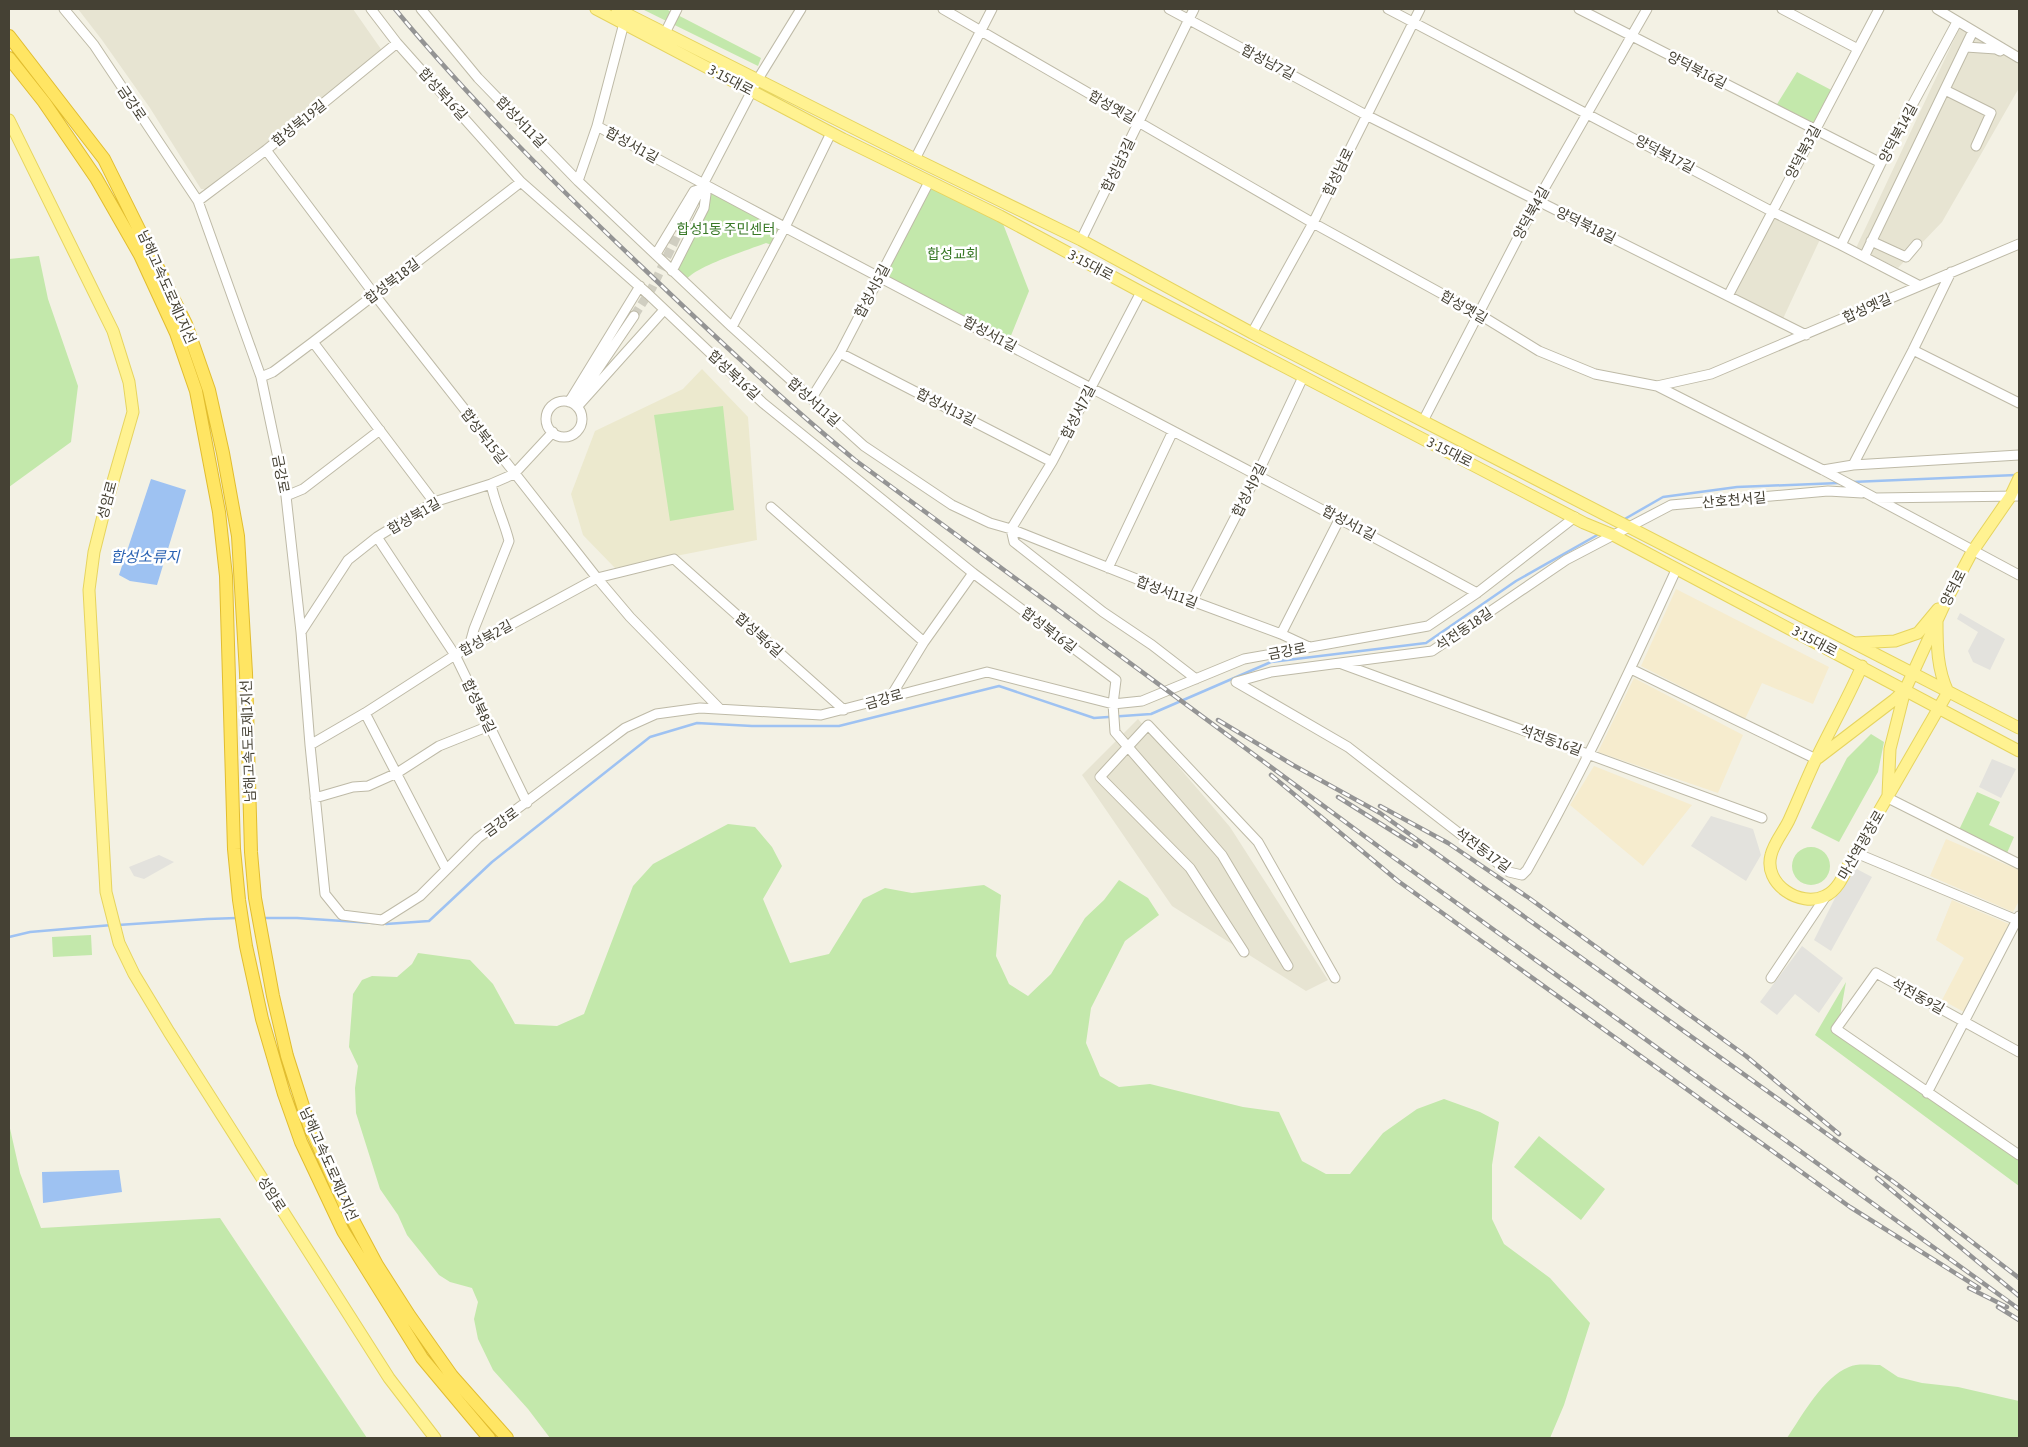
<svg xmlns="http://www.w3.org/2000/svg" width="2028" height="1447" viewBox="0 0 2028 1447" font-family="'Asap Condensed','Noto Sans KR',sans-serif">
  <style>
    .residential { fill: #e7e4d2 }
    .commercial { fill: #f6ecce }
    .education { fill: #ece9ce }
    .green { fill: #c3e8ab }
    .parking { fill: #e3e2dd }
    .water { fill: #9ec2f2 }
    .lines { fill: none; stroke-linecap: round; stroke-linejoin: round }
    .stream { stroke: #9ec2f2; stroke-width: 2.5 }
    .minor-tunnel { stroke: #d0cec1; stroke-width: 9; stroke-dasharray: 9 4.5; stroke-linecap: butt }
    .minor-casing { stroke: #bebaa7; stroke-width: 11 }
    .major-casing { stroke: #e6d45f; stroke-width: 13 }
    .highway-casing { stroke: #e1bd30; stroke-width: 14 }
    .minor { stroke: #fff; stroke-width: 9 }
    .major { stroke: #fff291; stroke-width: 11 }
    .highway { stroke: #ffe563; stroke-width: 12 }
    .rail-casing { stroke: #949494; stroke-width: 4.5 }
    .rail { stroke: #fff; stroke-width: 2.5; stroke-dasharray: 8; stroke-linecap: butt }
    .labels { text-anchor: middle; stroke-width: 5; stroke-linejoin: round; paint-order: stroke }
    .street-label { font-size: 14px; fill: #454134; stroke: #fff }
    .park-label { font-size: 14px; fill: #387826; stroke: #fff }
    .water-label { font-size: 15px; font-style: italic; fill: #2b63b3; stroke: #fff }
  </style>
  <rect width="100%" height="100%" fill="#f3f1e4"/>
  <path class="residential" d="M78,9H353L383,52L208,189H201L150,108L102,40Z
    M1959,29L1974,34L2019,61V88L1942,222L1898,268L1856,248Z
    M1771,211L1822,235L1781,323L1728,296Z
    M1138,719L1230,827L1328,980L1306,991L1172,906L1082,775Z"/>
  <path class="commercial" d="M1676,589L1829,667L1813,704L1762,683L1745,719L1641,666Z
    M1634,678L1743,735L1718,793L1598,752Z
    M1594,766L1692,805L1643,866L1570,805Z
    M1946,839L2019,870V901L2013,912L1930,876Z
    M1952,900L2009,924L1964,1012L1942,1000L1964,958L1936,940Z"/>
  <path class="education" d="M702,369L748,417L757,540L615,568L583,535L571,494L595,431L683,389Z"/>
  <path class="green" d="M642,9H666L761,58L758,66Z
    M1797,72L1835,92L1815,130L1774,109Z
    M929,182L1000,216L1029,291L1008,343L880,277Z
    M704,185L785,227L775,246L766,243C748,250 696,266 686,280L672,271L704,208Z
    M39,256L48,299L78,386L71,442L9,487V259Z
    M723,406L734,510L670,521L654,415Z
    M1871,734L1884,742L1878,772L1839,842L1811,828L1847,758Z
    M1977,792L2000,802L1989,825L2014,837L2007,853L1958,832Z
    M728,824L755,827L772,847L782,866L763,899L790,963L829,954L863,899L885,888L912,893L984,885L1001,895L996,956L1009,984L1028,996L1051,974L1085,918L1104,900L1119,880L1148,898L1159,915L1125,941L1091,1008L1086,1043L1100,1076L1119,1087L1150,1084L1243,1107L1279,1112L1302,1161L1326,1174H1350L1383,1133L1417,1109L1444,1099L1480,1112L1499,1122L1492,1165V1219L1504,1244L1550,1278L1590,1323L1564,1405L1550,1438H550L528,1409L493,1370L478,1339L474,1319L478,1302L472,1288L450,1282L439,1275L407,1235L398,1215L380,1189L356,1113L355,1088L358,1066L349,1047L353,994L362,980L372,976L397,977L412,964L418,953L470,960L493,984L515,1024L557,1026L584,1014L633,886L653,864Z
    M1792 866a19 19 0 1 1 38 0a19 19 0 1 1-38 0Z
    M91,935L92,955L53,957L52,937Z
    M1846,982L1837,1033L2019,1159V1186L1815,1035Z
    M9,1124L20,1173L41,1228L220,1218L367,1438H9Z
    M1539,1136L1605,1189L1581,1220L1514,1167Z
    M1880,1365L1898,1377L1922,1383L1958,1387L2019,1401V1438H1787C1802,1416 1823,1377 1849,1367C1857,1363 1871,1365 1880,1365Z"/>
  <path class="parking" d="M1960,613L2005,639L1990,670L1973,662L1968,651L1978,632L1957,619Z
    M1992,759L2016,769L2001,798L1979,787Z
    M1711,816L1753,829L1761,855L1746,881L1691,846Z
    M159,855L174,862L144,879L134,876L129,867Z
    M1851,866L1872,877L1831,951L1814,940Z
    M1802,946L1843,978L1819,1013L1795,994L1777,1015L1760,1002Z"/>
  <path class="water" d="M151,479L186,490L157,585L130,581L119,575Z
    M119,1170L122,1192L43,1203L42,1172Z"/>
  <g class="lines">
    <path class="stream" d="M1852,482L2016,475
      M1623,520L1663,497L1737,487L1839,483
      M262,918H297L374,923
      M386,924L429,921L492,862L650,737L697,723L752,726H839L999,686L1094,718L1151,714L1271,662L1426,643L1516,581L1599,534
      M118,925L207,919L237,918
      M9,937L30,932L112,925"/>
    <path class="minor-tunnel" d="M634,316L652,288L685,219"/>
    <defs>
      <path id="minor" d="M64,9L94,45L198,201L261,377L286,496L301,632L310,745L325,894L342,915L382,920L420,896L478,838L625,728L656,714L700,708L821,715L987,672L1113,704L1142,701L1244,659L1428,626L1477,593L1575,517
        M371,9L397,43L521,182L648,294L763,403L973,573L1116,680L1113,704L1115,732L1222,855L1288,966
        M421,9L478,78L578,181L732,327L864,446L952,505L990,523L1011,529L1192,601L1281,634L1309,647
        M943,9L1313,223L1477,313L1539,351L1595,374L1657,386L1711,374L2019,244
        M1169,9L1366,115L1806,335
        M1388,9L1771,211L1841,245L1918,285
        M1579,9L1881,163
        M1782,9L1858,49
        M1937,9L2019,58
        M665,33L677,9
        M1966,47L1996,49L2000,51
        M1945,90L1991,113L1976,146
        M597,126C888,286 1186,434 1477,593
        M266,150L374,294L597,578L630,617L719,708
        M915,159L992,9
        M578,181L597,126L624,23
        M198,201L266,150L397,43
        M685,219L758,79L801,9
        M1081,240L1194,9
        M1871,241L1906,257L1917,244
        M1841,245L1881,163L1957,22
        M656,254L694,191L701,189L706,194L704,208L672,271
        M1864,257L1973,31
        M1141,292L1052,462L1011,529L1014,542L1103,612L1152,645L1196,679
        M1728,296L1879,9
        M732,327L785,227L831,133
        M1252,333L1313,223L1420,9
        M313,342L434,502
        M1913,350L2019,403
        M840,353L1052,462
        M261,377L273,372L313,342L521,182
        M1657,386L1823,470L2019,575
        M811,399L840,353L929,182
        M577,400L634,316
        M546 419a18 18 0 1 1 36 0a18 18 0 1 1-36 0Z
        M569,402L640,286
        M577,407L664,310
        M1423,421L1537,201L1647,9
        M1853,465L1913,350L1951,272
        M1823,470L1853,465L2019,455
        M286,496L303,489L380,430
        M1875,498L2019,496
        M771,507L924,642
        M377,537L455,655L527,803
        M1108,568L1173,431
        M1192,601L1257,475L1303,377
        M301,632L348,560L377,537L434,502L491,484L514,474L553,432
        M1281,634L1340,518
        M469,647L474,629L509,541C504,521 495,504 491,484
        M1342,664L1762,818
        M1631,669L1816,759
        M1236,682L1348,747L1509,872L1522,875L1527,870C1582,773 1630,671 1676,570
        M1236,682L1271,672L1432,651L1566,560L1671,505L1828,491L1862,493
        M891,696L924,642L973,573
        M365,713L446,869
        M310,745L365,713L455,655L597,578L674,559L844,710
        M315,798L353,787L368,786L397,773L439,746L489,726
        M1888,798L2019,864
        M1856,853L2019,921
        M1244,952L1190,868L1100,777L1148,725L1258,842L1335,978
        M1771,978L1826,896
        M2019,1052L1876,973L1836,1029L2019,1155
        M1927,1093L2019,916"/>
      <path id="major" d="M596,9L843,139L1000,216L1141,292L1584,523L1613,535L2019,751
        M617,9L915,159L1081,240L1252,333L2019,728
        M9,120L113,331L129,382L133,412L103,516L94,552L89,590L106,892L119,943L134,974L169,1032L389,1378L435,1438
        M1854,643L1895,641L1918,633L1938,609
        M1862,666C1848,698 1831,728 1816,759C1807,778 1799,798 1790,818C1785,830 1774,842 1771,855C1763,884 1800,908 1825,896C1839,890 1845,872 1851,860L1948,692C1937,669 1937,646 1937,621
        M1818,758L1894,700L1905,690
        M1888,795L1890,749L1905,690L1946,601L1972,552L2010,497L2019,478"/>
      <path id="highway" d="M9,36L104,159L186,324L209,390L223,453L238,536L246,673L251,852L255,898L273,996L287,1056L309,1125L344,1203L377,1265L409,1315L452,1376L507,1438
        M9,58L44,102L96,178L140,255L176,333L196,391L219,512L226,576L234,849L239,900L246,946L262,1019L284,1094L301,1142L343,1231L422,1358L489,1438"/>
    </defs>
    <use href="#minor" class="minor-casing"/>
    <use href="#major" class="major-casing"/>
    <use href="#highway" class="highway-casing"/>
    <use href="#minor" class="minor"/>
    <use href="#major" class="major"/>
    <use href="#highway" class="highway"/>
    <defs>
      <path id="rail" d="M395,9C471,101 556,185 642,267C711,333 781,399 855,460L1386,852L2019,1309
        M1218,720L1293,765L1380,813L1898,1185L2019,1278
        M1271,775L1398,881L1850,1207L1979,1288
        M1338,797L1416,846
        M1380,806L1448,843L1529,898L1746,1056L1839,1134
        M1877,1178L2019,1296
        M1969,1288L2007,1307
        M1998,1307L2019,1320"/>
    </defs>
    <use href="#rail" class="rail-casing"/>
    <use href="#rail" class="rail"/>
  </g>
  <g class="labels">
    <g class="street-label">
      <text transform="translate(1268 62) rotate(28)" y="5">합성남7길</text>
      <text transform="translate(1697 70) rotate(27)" y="5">양덕북16길</text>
      <text transform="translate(731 80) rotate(28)" y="5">3·15대로</text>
      <text transform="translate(443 94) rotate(48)" y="5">합성북16길</text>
      <text transform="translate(132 103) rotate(56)" y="5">금강로</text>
      <text transform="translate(1112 107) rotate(30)" y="5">합성옛길</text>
      <text transform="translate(521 122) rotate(46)" y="5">합성서11길</text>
      <text transform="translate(299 123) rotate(-39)" y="5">합성북19길</text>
      <text transform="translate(1898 133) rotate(-62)" y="5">양덕북14길</text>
      <text transform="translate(632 145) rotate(29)" y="5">합성서1길</text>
      <text transform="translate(1803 152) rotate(-62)" y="5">양덕북3길</text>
      <text transform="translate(1665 154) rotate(28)" y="5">양덕북17길</text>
      <text transform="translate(1118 165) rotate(-64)" y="5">합성남3길</text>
      <text transform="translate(1338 172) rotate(-64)" y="5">합성남로</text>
      <text transform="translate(1531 213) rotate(-61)" y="5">양덕북4길</text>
      <text transform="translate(1586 225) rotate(26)" y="5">양덕북18길</text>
      <text transform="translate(1091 265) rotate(28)" y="5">3·15대로</text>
      <text transform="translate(392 281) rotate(-37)" y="5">합성북18길</text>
      <text transform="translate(167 287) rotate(66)" y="5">남해고속도로제1지선</text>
      <text transform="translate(872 291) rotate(-62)" y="5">합성서5길</text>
      <text transform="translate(1464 307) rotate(30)" y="5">합성옛길</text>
      <text transform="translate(1867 308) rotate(-24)" y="5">합성옛길</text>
      <text transform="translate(990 334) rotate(28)" y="5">합성서1길</text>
      <text transform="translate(734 375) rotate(43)" y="5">합성북16길</text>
      <text transform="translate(814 402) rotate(42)" y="5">합성서11길</text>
      <text transform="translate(946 407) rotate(27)" y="5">합성서13길</text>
      <text transform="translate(1078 412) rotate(-63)" y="5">합성서7길</text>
      <text transform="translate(484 436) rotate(52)" y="5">합성북15길</text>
      <text transform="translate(1450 452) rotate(27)" y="5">3·15대로</text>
      <text transform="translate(281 474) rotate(79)" y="5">금강로</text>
      <text transform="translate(1249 490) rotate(-63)" y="5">합성서9길</text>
      <text transform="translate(107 500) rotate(-75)" y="5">성암로</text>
      <text transform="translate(1734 500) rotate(-5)" y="5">산호천서길</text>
      <text transform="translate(414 516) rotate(-30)" y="5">합성북1길</text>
      <text transform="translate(1349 523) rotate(28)" y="5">합성서1길</text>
      <text transform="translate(1953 588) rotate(-63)" y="5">양덕로</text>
      <text transform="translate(1167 592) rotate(21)" y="5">합성서11길</text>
      <text transform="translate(1464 629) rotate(-34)" y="5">석전동18길</text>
      <text transform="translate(1049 630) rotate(37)" y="5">합성북16길</text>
      <text transform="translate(759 635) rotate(42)" y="5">합성북6길</text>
      <text transform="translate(486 638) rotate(-29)" y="5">합성북2길</text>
      <text transform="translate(1815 641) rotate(28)" y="5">3·15대로</text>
      <text transform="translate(1287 651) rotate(-11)" y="5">금강로</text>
      <text transform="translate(884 699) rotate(-16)" y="5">금강로</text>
      <text transform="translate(479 706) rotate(64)" y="5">합성북8길</text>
      <text transform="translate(1551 740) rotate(20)" y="5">석전동16길</text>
      <text transform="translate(248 741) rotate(-92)" y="5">남해고속도로제1지선</text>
      <text transform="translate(501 822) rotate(-36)" y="5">금강로</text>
      <text transform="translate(1861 845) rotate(-60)" y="5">마산역광장로</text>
      <text transform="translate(1483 850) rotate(36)" y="5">석전동17길</text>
      <text transform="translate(1918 996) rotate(29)" y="5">석전동9길</text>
      <text transform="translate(329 1164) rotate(66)" y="5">남해고속도로제1지선</text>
      <text transform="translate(272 1194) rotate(57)" y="5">성암로</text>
    </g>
    <g class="park-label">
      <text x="726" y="234">합성1동 주민센터</text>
      <text x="953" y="259">합성교회</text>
    </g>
    <g class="water-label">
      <text x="145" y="562">합성소류지</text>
    </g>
  </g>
  <rect width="2028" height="1447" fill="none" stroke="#454134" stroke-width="20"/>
</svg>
